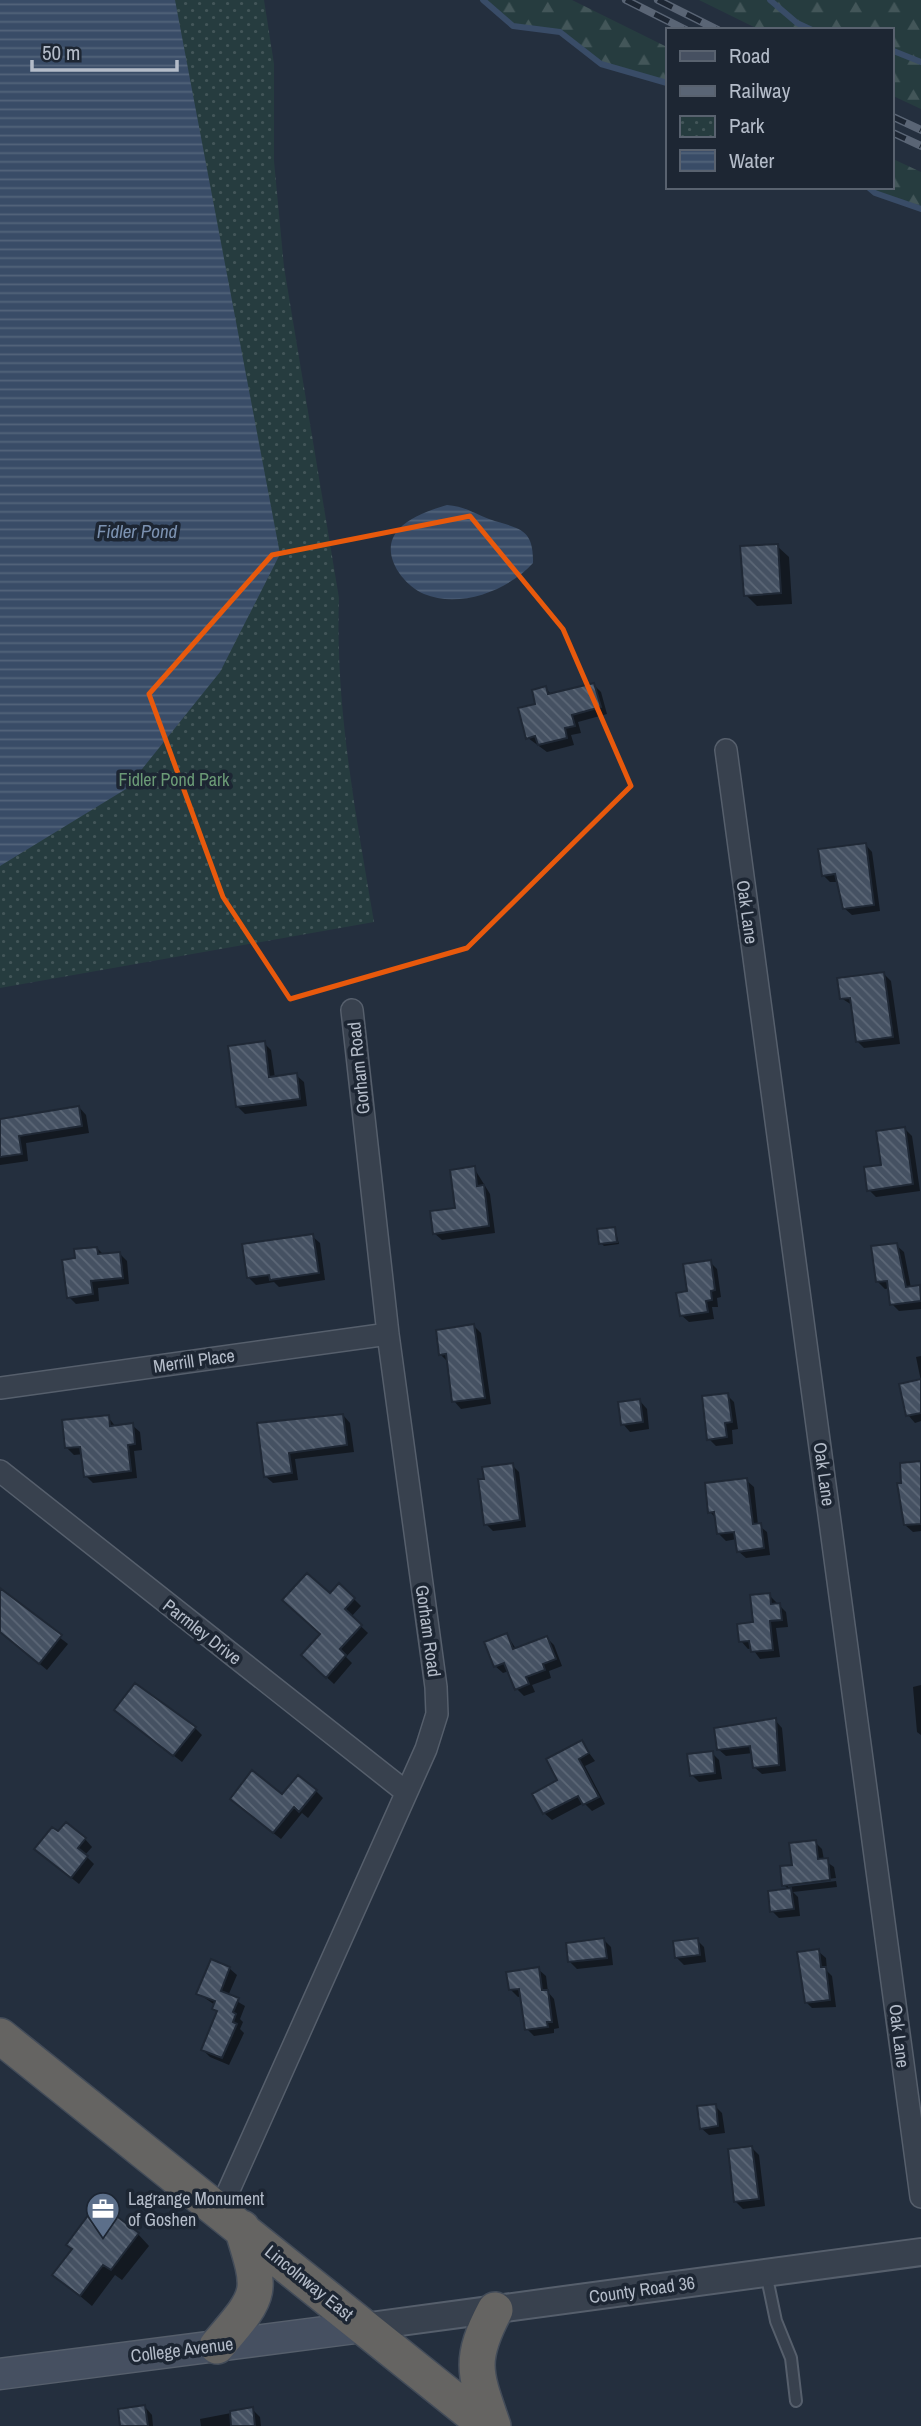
<svg xmlns="http://www.w3.org/2000/svg" width="921" height="2426" viewBox="0 0 921 2426" font-family="'Archivo Narrow',sans-serif">
  <style>
    .forest { fill: url(#forest-firs) }
    .park { fill: url(#park-dots) }
    .water { fill: url(#water-rules) }
    .shadow { fill: #0007 }
    .lines { fill: none; stroke-linecap: round; stroke-linejoin: round }
    .stream { stroke: #394c67; stroke-width: 6 }
    .building { fill: url(#building-back-hatch); stroke: #1f2835; stroke-width: 2 }
    .service-casing { stroke: #565f6c; stroke-width: 14 }
    .minor-casing { stroke: #565f6c; stroke-width: 24 }
    .tertiary-casing { stroke: #565f6c; stroke-width: 30 }
    .secondary-casing { stroke: #565f6c; stroke-width: 33 }
    .trunk-casing { stroke: #434c59; stroke-width: 38 }
    .service { stroke: #38414e; stroke-width: 10 }
    .minor { stroke: #38414e; stroke-width: 21 }
    .tertiary { stroke: #38414e; stroke-width: 26 }
    .secondary { stroke: #465061; stroke-width: 30 }
    .trunk { stroke: #656462; stroke-width: 35 }
    .rail-casing { stroke: #5a6575; stroke-width: 8 }
    .rail { stroke: #1d2633; stroke-width: 5; stroke-dasharray: 16; stroke-linecap: butt }
    .marked { fill: none; stroke: #e8590c; stroke-width: 5; stroke-linejoin: round }
    .labels { text-anchor: middle; stroke-width: 7; stroke-linejoin: round; paint-order: stroke }
    .park-label { font-size: 18px; fill: #6b9a76; stroke: #1d2633 }
    .street-label { font-size: 18px; fill: #b4bcc9; stroke: #1d2633 }
    .poi-label { font-size: 18px; fill: #b4bcc9; stroke: #1d2633; text-anchor: start }
    .water-label { font-size: 19px; font-style: italic; fill: #7c92b1; stroke: #1d2633 }
  </style>
  <defs>
    <pattern id="forest-firs" width="22" height="20" patternUnits="userSpaceOnUse" patternTransform="scale(1.75)"><rect width="22" height="20" fill="#263c3f"/><path d="M5 1l3.5 6h-7zM16 11l3.5 6h-7z" fill="#435659"/></pattern>
    <pattern id="park-dots" width="8" height="8" patternUnits="userSpaceOnUse" patternTransform="scale(1.75)"><rect width="8" height="8" fill="#263c3f"/><path d="M2 2h.1M6 6h.1" fill="none" stroke="#435659" stroke-width="1.8" stroke-linecap="round"/></pattern>
    <pattern id="water-rules" width="6" height="5" patternUnits="userSpaceOnUse" patternTransform="scale(1.75)"><rect width="6" height="5" fill="#394c67"/><path d="M0 2.5h6" fill="none" stroke="#53647b"/></pattern>
    <pattern id="building-back-hatch" width="6" height="6" patternUnits="userSpaceOnUse" patternTransform="scale(1.75)"><rect width="6" height="6" fill="#455162"/><path d="M-1 5l2 2M0 0l6 6M5-1l2 2" fill="none" stroke="#5d6877"/></pattern>
  </defs>
  <rect width="100%" height="100%" fill="#242f3e"/>
  <path class="forest" d="M483,0H572L667,47V83L601,64L560,32L513,26Z
    M699,0H921V109L891,95V30H760Z
    M891,158L921,172V209L875,193L868,187H891Z"/>
  <path class="park" d="M0,0H264L274,64V161L284,267L339,598C335,707 356,815 374,922L0,988Z"/>
  <path class="water" d="M0,0H175L280,554L220,672L126,789L0,866Z
    M447,505C464,506 473,513 489,519C517,529 534,526 533,563C509,590 460,609 424,594C401,584 378,551 399,529C410,517 433,509 447,505Z"/>
  <path class="shadow" d="M777,546L789,557L792,604L757,606L746,595Z
    M594,685L601,692L607,714L578,722L581,733L571,735L574,745L547,752L528,738L545,688L552,695Z
    M865,844L872,852L880,911L852,915L844,908L838,882H830L823,875Z
    M884,974L891,981L900,1044L864,1048L857,1041L852,1005L841,998Z
    M264,1043L271,1050L275,1078L296,1075L304,1082L307,1106L245,1114L238,1107Z
    M79,1107L86,1115L89,1133L26,1143L28,1161L0,1165V1120Z
    M905,1129L912,1136L920,1191L876,1197L869,1190Z
    M474,1168L490,1194L495,1233L442,1240L434,1233L457,1209Z
    M615,1229L619,1244L604,1246L601,1243Z
    M312,1236L320,1243L325,1280L279,1287L274,1282L256,1285L248,1277Z
    M896,1245L904,1252L911,1288L921,1289V1309L899,1311L892,1304L890,1288L885,1289L878,1282Z
    M97,1248L104,1255L119,1253L127,1261L129,1284L98,1288L99,1301L76,1304L69,1297L77,1260Z
    M710,1262L717,1269L721,1297L717,1298L718,1307H712L714,1319L689,1322L681,1315L689,1292Z
    M474,1326L481,1333L491,1404L461,1409L454,1401L448,1362L441,1355Z
    M921,1356V1421L915,1423L908,1415L921,1381L916,1357Z
    M727,1395L734,1402L738,1429L732,1430L733,1444L716,1446L709,1439Z
    M640,1401L647,1409L649,1429L630,1432L623,1424Z
    M343,1415L350,1423L354,1452L295,1459L298,1480L273,1483L265,1476L259,1425Z
    M108,1417L116,1427L132,1425L140,1432L142,1450L134,1451L137,1478L93,1483L86,1476L83,1454L74,1455L67,1448Z
    M921,1463V1531L913,1532L905,1525L903,1485Z
    M512,1465L519,1472L526,1527L493,1531L486,1524V1480Z
    M746,1480L754,1487L758,1525L767,1532L770,1555L746,1558L738,1551L737,1539L726,1541L719,1534L717,1519L710,1512Z
    M3,1593L68,1644L47,1670L0,1631V1596Z
    M769,1595L786,1612L788,1627L776,1628L780,1657L760,1659L752,1648L748,1649L741,1641L755,1624Z
    M330,1596L354,1599L361,1606L351,1617L368,1633L346,1657L352,1663L334,1684L310,1662L322,1635Z
    M507,1635L516,1649L547,1638L554,1645L562,1666L549,1671L551,1678L532,1685L535,1692L524,1696L517,1689L509,1671L503,1673L495,1666Z
    M921,1685V1735L917,1732L913,1687Z
    M124,1717L195,1728L202,1735L182,1762Z
    M775,1720L782,1728L786,1771L762,1774L754,1767L753,1753L726,1756L718,1749Z
    M581,1742L595,1761L585,1766L605,1804L592,1811L584,1803L552,1820L544,1813Z
    M712,1753L719,1760L722,1779L699,1782L692,1775Z
    M316,1791L323,1798L308,1818L302,1813L281,1839L239,1806Z
    M59,1834L85,1839L92,1847L85,1855L94,1864L79,1884L44,1856Z
    M815,1842L822,1849L824,1860L834,1867L836,1878L788,1884V1887L836,1881L837,1887L793,1892L798,1897L800,1916L779,1918L772,1911L789,1890L784,1885L794,1866Z
    M604,1940L611,1947L613,1965L577,1969L570,1962Z
    M697,1940L704,1947L706,1962L684,1965L677,1958Z
    M818,1951L826,1958L827,1971L832,1976L836,2007L812,2008L805,2001Z
    M229,1968L237,1975L228,1996L245,2006L240,2019L243,2022L240,2029L244,2033L229,2065L210,2057L203,2050L218,2013L214,2008L215,2005L199,1994Z
    M538,1969L546,1976L548,1992L554,1999L559,2028L554,2029V2033L534,2036L527,2029L522,1996L518,1997L510,1989Z
    M715,2106L722,2113L725,2133L709,2135L701,2128Z
    M752,2148L759,2155L765,2206L743,2209L735,2201Z
    M138,2234L149,2246L122,2280L115,2275L92,2306L55,2275Z
    M145,2407L152,2415L153,2426H122Z
    M252,2409L260,2417L261,2426H201L200,2419Z"/>
  <g class="lines">
    <path class="stream" d="M483,0L513,26L560,32L601,64L667,83
      M770,0L797,23L812,30
      M891,50L921,62
      M868,187L875,193L921,209"/>
  </g>
  <path class="building" d="M778,544L781,593L744,596L740,546Z
    M594,683L601,707L572,715L575,726L565,728L567,738L538,745L535,736L526,739L518,708L535,704L532,690L546,686L548,694Z
    M866,843L874,905L843,909L835,874L822,876L818,849Z
    M884,972L893,1037L856,1042L850,998L840,999L837,978Z
    M265,1041L269,1077L297,1073L300,1099L236,1107L228,1046Z
    M79,1106L82,1126L19,1136L22,1154L0,1157V1119Z
    M905,1127L913,1184L867,1191L864,1167L881,1165L876,1131Z
    M475,1166L477,1186L484,1185L489,1226L433,1234L430,1211L455,1208L450,1170Z
    M615,1227L617,1242L599,1244L597,1229Z
    M313,1234L319,1273L270,1280L269,1275L247,1278L242,1244Z
    M897,1243L906,1287L920,1285L921,1301L890,1305L887,1281L876,1282L871,1246Z
    M97,1247L98,1254L120,1252L123,1278L91,1281L93,1294L67,1298L62,1260L75,1258L74,1249Z
    M711,1260L715,1290L711,1291L712,1300L706,1301L708,1312L680,1316L676,1293L687,1291L683,1264Z
    M474,1324L485,1398L452,1402L446,1354L439,1355L436,1330Z
    M921,1379V1413L906,1416L899,1384Z
    M728,1393L732,1422L725,1423L727,1437L707,1440L702,1396Z
    M640,1399L643,1422L621,1425L618,1402Z
    M343,1414L347,1445L289,1453L292,1473L264,1477L257,1423Z
    M109,1415L110,1426L133,1423L135,1444L128,1445L131,1471L84,1477L80,1447L65,1448L62,1420Z
    M921,1461V1524L904,1525L897,1483H901L900,1463Z
    M513,1463L520,1520L484,1525L478,1479H484L482,1467Z
    M747,1478L753,1524L761,1523L764,1548L737,1552L734,1532L717,1534L714,1512L708,1513L705,1483Z
    M307,1573L330,1593L339,1583L355,1598L345,1609L362,1625L340,1649L346,1655L326,1678L301,1655L320,1634L282,1600Z
    M0,1588L62,1635L39,1664L0,1632Z
    M770,1593L771,1604L780,1603L782,1620L770,1621L773,1650L751,1652L749,1641L739,1642L737,1624L753,1622L750,1595Z
    M507,1633L513,1649L547,1636L556,1659L543,1664L545,1670L526,1677L529,1684L515,1690L504,1663L494,1667L484,1642Z
    M135,1683L196,1727L173,1756L114,1710Z
    M776,1718L779,1765L753,1768L750,1746L717,1750L714,1728Z
    M582,1740L589,1753L579,1759L599,1797L583,1805L578,1796L543,1814L532,1794L557,1780L546,1759Z
    M713,1751L715,1773L690,1776L687,1754Z
    M252,1770L282,1794L298,1775L317,1790L299,1812L294,1807L273,1833L230,1799Z
    M66,1822L86,1838L78,1848L88,1856L71,1878L34,1849L52,1827L58,1831Z
    M816,1840L818,1859L828,1858L830,1880L782,1886L780,1866L792,1865L789,1843Z
    M791,1888L794,1909L770,1912L768,1891Z
    M604,1938L607,1958L568,1962L566,1943Z
    M698,1938L700,1955L675,1958L673,1941Z
    M819,1949L821,1967H826L830,2000L805,2003L797,1952Z
    M211,1959L230,1967L221,1991L239,1998L233,2012L236,2014L233,2022L237,2024L222,2058L201,2050L217,2011L212,2009L215,2001L196,1994Z
    M539,1967L542,1990H548L552,2022H547L548,2027L525,2030L519,1989L509,1990L506,1972Z
    M716,2104L718,2126L700,2129L697,2106Z
    M752,2146L759,2199L734,2202L728,2149Z
    M98,2202L139,2233L111,2270L103,2265L80,2296L52,2275L72,2249L66,2245Z
    M145,2405L148,2426H120L118,2409Z
    M253,2407L255,2426H231L230,2411Z"/>
  <g class="lines">
    <defs>
      <path id="service" d="M766,2273L776,2321L791,2358L796,2401"/>
      <path id="minor" d="M726,750L921,2197
        M0,1388L388,1334
        M0,1471L406,1792
        M220,2210L426,1749L437,1714L436,1687L388,1334L352,1010"/>
      <path id="tertiary" d="M363,2327L921,2252"/>
      <path id="secondary" d="M0,2374L363,2327"/>
      <path id="trunk" d="M0,2036L487,2426
        M217,2346C262,2293 263,2295 242,2228
        M493,2426C475,2374 468,2361 495,2310"/>
    </defs>
    <use href="#service" class="service-casing"/>
    <use href="#minor" class="minor-casing"/>
    <use href="#tertiary" class="tertiary-casing"/>
    <use href="#secondary" class="secondary-casing"/>
    <use href="#trunk" class="trunk-casing"/>
    <use href="#service" class="service"/>
    <use href="#minor" class="minor"/>
    <use href="#tertiary" class="tertiary"/>
    <use href="#secondary" class="secondary"/>
    <use href="#trunk" class="trunk"/>
    <defs>
      <path id="rail" d="M626,0L686,30
        M658,0L718,30
        M891,116L921,130
        M891,132L921,146"/>
    </defs>
    <use href="#rail" class="rail-casing"/>
    <use href="#rail" class="rail"/>
  </g>
  <path class="marked" d="M470,516L563,629L631,786L467,948L290,999L223,897L149,694L272,555Z"/>
  <defs>
    <symbol id="office-pin" viewBox="-11 -11 22 30"><path d="M0 17L-7.5 6A9.5 9.5 0 1 1 7.5 6Z" fill="#5c6f8a" stroke="#1d2633"/><path d="M-6-3h4V-5.5h4V-3h4V5H-6ZM-1-4.5V-3h2v-1.5ZM-6 0V1H6V0Z" fill="#fff"/></symbol>
  </defs>
  <g fill-rule="evenodd">
    <use href="#office-pin" x="84" y="2190" width="38" height="52"/>
  </g>
  <g class="labels">
    <g class="park-label">
      <text x="174" y="786">Fidler Pond Park</text>
    </g>
    <g class="street-label">
      <text transform="translate(747 912) rotate(82)" y="6">Oak Lane</text>
      <text transform="translate(359 1068) rotate(-96)" y="6">Gorham Road</text>
      <text transform="translate(194 1361) rotate(-8)" y="6">Merrill Place</text>
      <text transform="translate(824 1474) rotate(82)" y="6">Oak Lane</text>
      <text transform="translate(428 1631) rotate(82)" y="6">Gorham Road</text>
      <text transform="translate(202 1632) rotate(38)" y="6">Parmley Drive</text>
      <text transform="translate(899 2036) rotate(83)" y="6">Oak Lane</text>
      <text transform="translate(309 2283) rotate(39)" y="6">Lincolnway East</text>
      <text transform="translate(642 2290) rotate(-8)" y="6">County Road 36</text>
      <text transform="translate(182 2350) rotate(-7)" y="6">College Avenue</text>
    </g>
    <g class="poi-label">
      <text x="128" y="2205">Lagrange Monument<tspan x="128" dy="21">of Goshen</tspan></text>
    </g>
    <g class="water-label">
      <text x="137" y="538">Fidler Pond</text>
    </g>
  </g>
  <rect x="666" y="28" width="228" height="161" fill="#1d2633" stroke="#59626f" stroke-width="2"/>
  <rect x="680" y="51" width="35" height="10" fill="#465061" stroke="#59626f" stroke-width="2"/>
  <text x="729" y="63" font-size="21" fill="#b4bcc9">Road</text>
  <rect x="680" y="86" width="35" height="10" fill="#5a6575" stroke="#59626f" stroke-width="2"/>
  <text x="729" y="98" font-size="21" fill="#b4bcc9">Railway</text>
  <rect x="680" y="116" width="35" height="21" fill="url(#park-dots)" stroke="#59626f" stroke-width="2"/>
  <text x="729" y="133" font-size="21" fill="#b4bcc9">Park</text>
  <rect x="680" y="150" width="35" height="21" fill="url(#water-rules)" stroke="#59626f" stroke-width="2"/>
  <text x="729" y="168" font-size="21" fill="#b4bcc9">Water</text>
  <path d="M32 60v10h145v-10" fill="none" stroke="#b4bcc9" stroke-width="3.5"/>
  <text x="42" y="60" font-size="21" fill="#b4bcc9" stroke="#1d2633" stroke-width="5" paint-order="stroke">50 m</text>
</svg>
